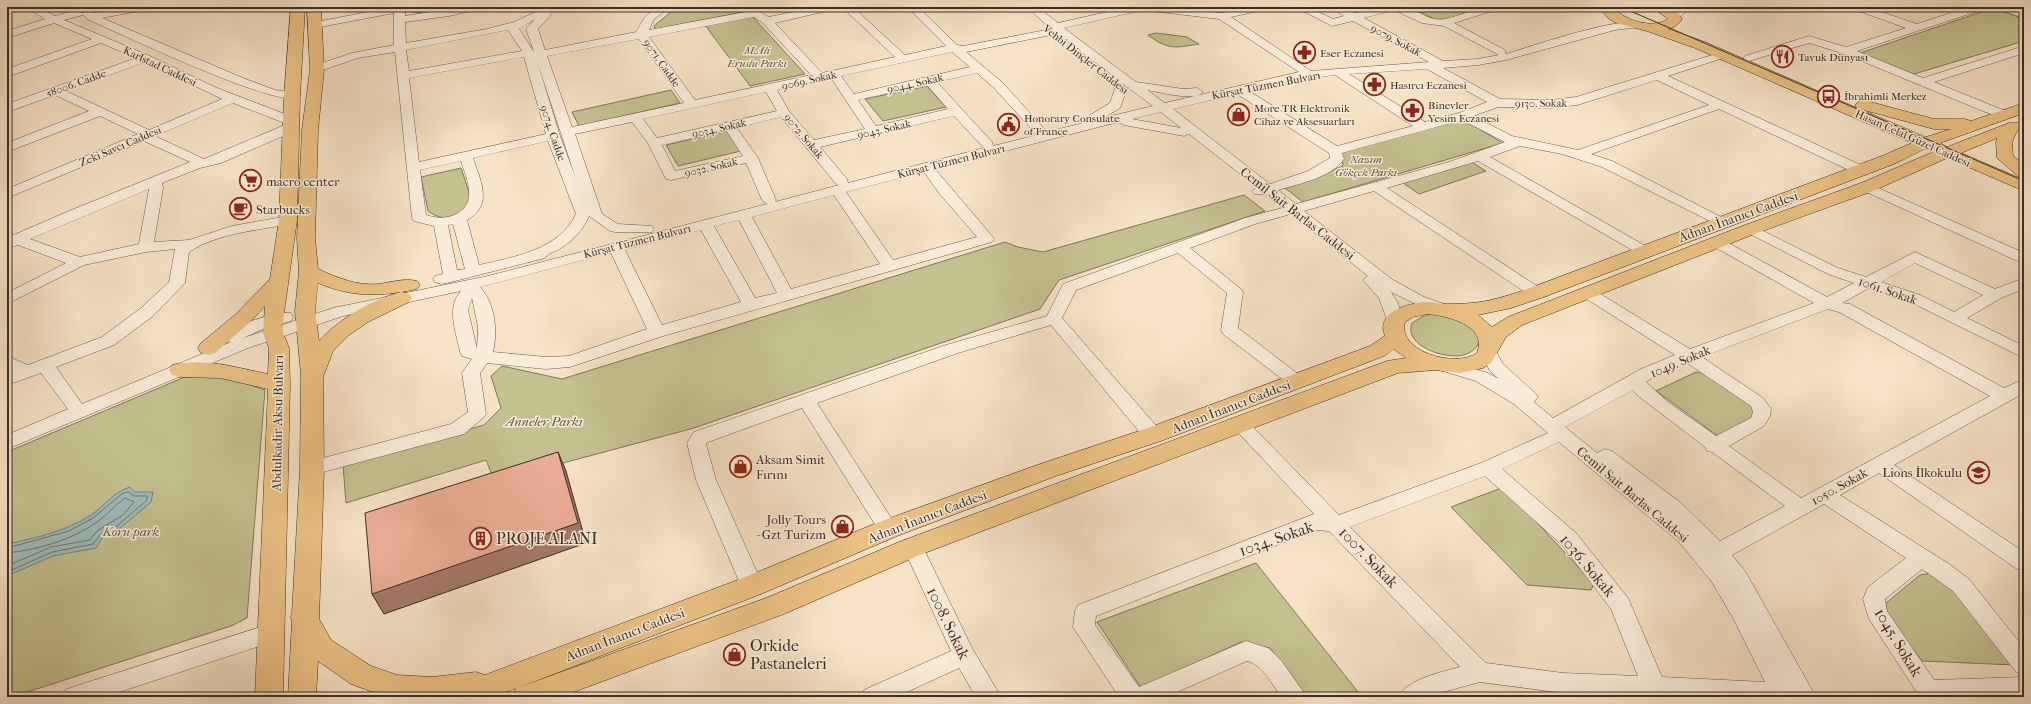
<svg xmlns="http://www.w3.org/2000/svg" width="2031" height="704" viewBox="0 0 2031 704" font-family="'IM FELL French Canon',serif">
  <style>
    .green { fill: #c4c190; stroke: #80785a }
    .water { fill: #9fbcbc; stroke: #77837f }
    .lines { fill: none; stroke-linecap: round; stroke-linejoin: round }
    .shore { stroke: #6d7570; stroke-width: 1 }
    .minor-casing { stroke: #6a5b4c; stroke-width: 1 }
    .major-casing { stroke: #3b2e24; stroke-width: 1 }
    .minor { fill: #f9ecda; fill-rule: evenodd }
    .major { fill: #ebc183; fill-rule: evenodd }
    .tram { stroke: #3b2e24; stroke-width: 1 }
    .shaded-wall { fill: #a47868; stroke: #3b2e24 }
    .building { fill: #eaac95; stroke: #3b2e24 }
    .labels { text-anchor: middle; stroke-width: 3; stroke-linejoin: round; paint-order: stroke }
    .far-street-label { font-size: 11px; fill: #3b2e24; stroke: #f9ecda }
    .far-park-label { font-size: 11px; font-style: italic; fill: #5d533f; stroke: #f9ecda }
    .far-poi-label { font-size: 11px; fill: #3b2e24; stroke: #f9ecda; text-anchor: start }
    .poi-label { font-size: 13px; fill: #3b2e24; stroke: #f9ecda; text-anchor: start }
    .street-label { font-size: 13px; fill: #3b2e24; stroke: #f9ecda }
    .park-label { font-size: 13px; font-style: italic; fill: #5d533f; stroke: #f9ecda }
    .near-poi-label { font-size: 16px; fill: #3b2e24; stroke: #f9ecda; text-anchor: start }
    .near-street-label { font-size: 16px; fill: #3b2e24; stroke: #f9ecda }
  </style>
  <rect width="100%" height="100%" fill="#f6e2c6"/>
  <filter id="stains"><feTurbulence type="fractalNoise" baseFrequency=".005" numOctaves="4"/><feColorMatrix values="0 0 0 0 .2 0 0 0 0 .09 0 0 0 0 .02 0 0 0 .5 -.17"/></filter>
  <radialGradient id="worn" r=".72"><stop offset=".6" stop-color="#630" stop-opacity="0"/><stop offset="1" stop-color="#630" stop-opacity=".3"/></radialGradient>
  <path class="green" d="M408,7H456L416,13L403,9Z
    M677,7H750L753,10L657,29L655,28L654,26Z
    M1411,7H1475L1481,10L1438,21Z
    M1993,8L2024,19V41L1914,74L1860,53Z
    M752,16L805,74L750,86L705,25Z
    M1156,33L1187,37L1199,44C1175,48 1168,50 1148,35Z
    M927,86L946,107L883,121L865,99Z
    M671,90L680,103L579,126L572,112Z
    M1462,119L1503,143L1303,202L1285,188L1343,166L1341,153Z
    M728,131L741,151L678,166L666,145Z
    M1470,161L1486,171L1419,194L1403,183Z
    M461,168L471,198L469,206C453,217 445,223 428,211L421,177Z
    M1244,195L1265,211L1059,280L1040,309L694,428L507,478L492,475L486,460L346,503L343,465L484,425L501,408L491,376L502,366L562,379L1005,242L1018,247L1043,252Z
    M1435,314C1442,316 1450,316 1457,319C1461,320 1466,324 1470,327C1488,340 1475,355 1457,356C1443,356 1430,352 1419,344C1412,338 1409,331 1412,323L1425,315Z
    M210,372L265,390L247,618L231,626L12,697H7V452L192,374Z
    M1696,372L1706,374L1754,403L1753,418L1718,436L1656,391Z
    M1504,487L1594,584L1591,590L1527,585L1451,507Z
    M1256,563L1362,697H1307L1270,648L1241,642L1141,688L1097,622Z
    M1932,573L1944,579L2014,665L1922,661L1886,614V603L1920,575Z"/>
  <path class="water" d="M130,487L135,492H153L151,502L119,529L102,538L96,548L53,556L7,576V544C35,538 67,531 91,515C105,506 113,492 130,487Z"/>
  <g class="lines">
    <path class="shore" d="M7,548L69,531L93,518L123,493L129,492L134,496H147V500L117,526L100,535L93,544L52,552L7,572
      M7,553C37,550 72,540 97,522C107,515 115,505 125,498L134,502L123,515L97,531L90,540L51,547L7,566"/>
    <defs>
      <path id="minor" d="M25,7H38L55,16L75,10L72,7H109L108,9L93,12V13L126,7H149L144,10L102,18L243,78L275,90L296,93L298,96C286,113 112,30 87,19L83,15L64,20L150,56L217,88L298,119L299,122L297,130L221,163L200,168L162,183L163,188L154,242L189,240L232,226L288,216L293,217L295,220L293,223L288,224C255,231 218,233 189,252L185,283L153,316L114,345L56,367L82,404L231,342L225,341L223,337C230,326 279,310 291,313L293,317L291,321L261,330L243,338L333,308L488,276L767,204L762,200L746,163L671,180L666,179L648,143L632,122L575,134L602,214L618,224L652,226L654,229L652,232H615L610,231L589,216C583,230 574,240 561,248C555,252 549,252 545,258L451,282L441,284L435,282L433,279L435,276L443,274L434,226L414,221L412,218L395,52L358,58L317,72L311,68L313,66L352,53L394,45V13L315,28L311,27L310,25L311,23L393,7H406L405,16L461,7H479L478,9L449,16L405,22L406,43L487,29L514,22L546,7H560L551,13L550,16L538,29L545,50L636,32C646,15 649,7 670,7L654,19L649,30L756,10L769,17L816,7H836L835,9L775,23L822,73L895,57L842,7H853L905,55L946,46L907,7H918L957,45L963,46L1051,29L1027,7H1038L1058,23L1129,7H1171L1222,13L1248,7H1268L1267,9L1231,17L1311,71L1429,62L1353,21L1332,26L1295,7H1308L1333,19L1344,16L1330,7H1343L1355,13C1371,9 1391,3 1406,7C1419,11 1430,22 1444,19C1462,16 1475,7 1492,7L1493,9L1492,11L1454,23L1505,50L1506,54C1532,46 1617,17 1639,23L1640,25L1639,27L1615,30L1506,60L1478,65L1443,68L1500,99L1551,100L1576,97L1722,52L1728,55L1726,57L1668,76L1865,167L1867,170L1865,173H1855L1719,109L1591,154L1612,161L1725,219L1727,222L1725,225L1720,226L1602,167L1562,154L1520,146L1490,157L1649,248L1652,251L1649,254H1639L1478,161L1387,188L1543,290L1545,293L1543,296H1531L1374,191L1304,211L1393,280L1424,297L1444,304L1446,308L1444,312L1438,313L1432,312L1391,292L1398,303L1403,321L1401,325L1395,326L1389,325L1379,298L1363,280L1368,276L1291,214L1255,224L1190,248L1241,289L1243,292L1238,328L1302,377L1305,381L1302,385L1296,387L1290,385L1223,334L1221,330L1227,293L1178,253L1076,290L1062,318L1160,430L1162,435L1160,440L1153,441L1146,440L1051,325L958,353L817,403L895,524L898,529L895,534L888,537L881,534L802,408L708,442L706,444L716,480L763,586L760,592L752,595L744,592L741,586L696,480L687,443L694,432L946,345L1047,316L1063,284L1245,218L1282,208L1265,194H1254L1252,191L1257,187L1189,134L1184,136L1124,125L1118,122L935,169L992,236L994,239L992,242L663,336L570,367L546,369L487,363L480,373L486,414L483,418L464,434L312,475L305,473L302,468L305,463L312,461L451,424L468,412L462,373L472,359L462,356L460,352C456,332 446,307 461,291L343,316L248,348L7,449V435L68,409L41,373L7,385V373L12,371L7,369V356L28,365L102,337L141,308L169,282L175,249L146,252L84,265L7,304V293L66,263L18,245L7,249V236L16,234L69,211L190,162L144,141L7,198V189L138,134L100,116L7,152V143L89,111L55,95L7,112V104L136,58L101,43L7,77V69L92,39L54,23L7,38V31L45,19ZM1143,10L1219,19L1299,72L1165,103L1147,90C1159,92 1196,102 1203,92L1197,88L1183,89L1136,82L1064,28ZM1394,10L1422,23L1444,26L1499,55L1478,59L1443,61L1364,18ZM754,17L763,23L811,75L695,100L649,37ZM535,19L526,29L534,52L519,29ZM508,30L522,51L409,71L406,50ZM1056,33L1112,75L1106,79L1115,89L1110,103L1090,115L1088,118L1091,121L1047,132L1002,82L966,52L1051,35ZM639,39L684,103L572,127L547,56ZM952,52L970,67L854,94L841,76ZM524,57L546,134L419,162L409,78ZM537,61L576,179L560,136ZM145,62L222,99L149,130L66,91ZM1427,69L1487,102L1459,113L1425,122L1349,74ZM977,73L994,88L1037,135L993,146L992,142L937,82ZM1335,75L1413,126L1337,146L1249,91L1298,80ZM831,78L865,129L814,140L789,111L777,90ZM1657,80L1709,105L1578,150L1512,136L1473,116L1498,107L1551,108L1577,105ZM1122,83L1153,106L1103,118L1120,108L1127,89ZM926,84L948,109L876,126L858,100ZM766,92L777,111L657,138L643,119ZM1237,94L1329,153L1330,158L1308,171L1270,184L1173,109ZM233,103L287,124L204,159L155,136ZM1161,112L1181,128L1132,119ZM954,116L984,148L848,183L847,179L820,147L871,135L874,136L880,133ZM781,117L837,185H839L775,202L776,200L758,158L737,128ZM1462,120L1505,142L1449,162L1296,204L1278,190C1298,184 1331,178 1344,159L1342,153ZM726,130L743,156L675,171L662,145ZM548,141L576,214C559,250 514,257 479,265L467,220C494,206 480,179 473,158ZM461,161C467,180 479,205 454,215C445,219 435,218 426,215L420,170ZM924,172L939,193L977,237L893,260L846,192ZM149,189L139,244L80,257L30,239ZM834,195L880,264L791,289L752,217ZM739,220L777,293L755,298L714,226ZM453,224L465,269L457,270L448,225ZM701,230L741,302L662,325L625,250ZM611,253L647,329L569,356L546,357L493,352C498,331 495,303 480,287ZM472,298L478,327L477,349L468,310Z
        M1677,7H1692L1678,18H1670L1669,16Z
        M1852,7H1867L1917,24L1969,7H1985L1984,9L1857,51L1923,78L2024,46V53L1934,82L2008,112L2010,115L2008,118H2000L1842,53L1809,43L1749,61L1743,58L1745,56L1809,36L1846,47L1906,28L1853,9Z
        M1997,7H2012L2024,11V18L1998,9Z
        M1867,183L2024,253V264L1862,190L1860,187L1862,184Z
        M1751,225L1838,268L1866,277L1915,252L1995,289L2024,278V289L2001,298L1967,318L2024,346V358L1908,301L1869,288L1842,303L1850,304L2004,388L2024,379V393L1894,465L2024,552V571L2017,569L1879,473L1840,495L1949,564L1969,579L2024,648V675L2016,672L1953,591L1922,569L1885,599L1887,611L1934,680L2024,677V697H1920L1869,619L1863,599L1868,587L1906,558L1824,504L1732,555L1745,571L1816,697H1647L1563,693L1480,682L1439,693L1432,697H1398C1407,679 1442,672 1460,667L1329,531L1315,530L1096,616L1095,625L1139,687L1246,641L1268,648L1280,659L1307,697H1281C1272,684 1263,665 1247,661L1166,697H1119L1073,627L1075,611L1078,605L1314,514L1234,428L1231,424L1234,420L1240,418L1246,420L1339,515L1481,463L1548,433L1514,404L1476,381L1436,369L1433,365L1436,361L1442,359L1448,361L1488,373L1499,379L1490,371L1480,352L1482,348L1488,347L1494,348L1503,364L1535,393L1538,397L1534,402L1553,418L1641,369L1675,355L1582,296L1580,293L1582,290H1594L1690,349L1814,303L1713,246L1711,243L1713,240H1723L1827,297L1854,283L1828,274L1746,232L1744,229L1746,226ZM1915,263L1983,295L1954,312L1920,295L1881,282ZM1828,309L1839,312L1990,396L1801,498L1729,446L1764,426L1770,416L1771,409L1763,398L1702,357ZM1687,363L1751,406L1753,412L1751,418L1716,436L1668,402L1646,382L1653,377ZM1633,390L1637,395L1705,447L1707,451L1712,452L1785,506L1720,541L1681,503L1612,451L1605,449L1597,453L1565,427ZM1559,442L1679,542L1712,582L1733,618L1765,682L1662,677L1628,598L1576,533L1502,469ZM1485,476L1562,545L1611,609L1638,676L1563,673L1486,663L1350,527Z
        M913,539L920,541L972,648L1001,697H976L959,668L896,697H860L864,690L951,651L903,547L906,541Z
        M270,624L278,626L281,633L278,640L104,697H61L65,690L73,687Z"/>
      <path id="major" d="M291,7H305L300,96L297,220L283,320V333L289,348L290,384L283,697H255L268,389L220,378L180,377L172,375L169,370L172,365C203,357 238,368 268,374L269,348L263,333L265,306L250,322L215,353L208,355L201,353L198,348L201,343L236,314L270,279L279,220L284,96Z
        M307,7H321L324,70L318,130L315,238L318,269C338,278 357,286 379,284C392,282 405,278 417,281L420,285L417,289L402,292L409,294L412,298L409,302L368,322L349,335L333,351L323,377L324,468L319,619L331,640L371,666L397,675L432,677L476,672L485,675L743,578L879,522L1040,464L1145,429L1370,346L1385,336C1375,311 1409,303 1428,302C1434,302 1440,304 1446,304C1454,304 1463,304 1471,303C1487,302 1503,297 1519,292L1882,156L1912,143L1695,48L1647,31L1616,23L1608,18L1601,10L1602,7H1616L1615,9C1626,21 1654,29 1668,19L1652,7C1664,7 1678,6 1682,20L1674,27L1668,29L1705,42L1857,108L1855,105L1858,102L1863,100L1934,119H1965L1971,121L2024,103V113L1940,143L1947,147L2009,123H2021L2023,126L2017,131L2012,142L2013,156L2024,164V177L2018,176L1997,158L1996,142L1997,138L1961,153L2024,180V191L1947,158L1873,191L1757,233L1522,325L1506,337L1491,363L1483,368L1461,373L1435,370L1398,373L922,554L784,614L560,697H512L516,688L493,697H387L351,684L318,661L316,697H288L292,620L290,617L292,614L300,468L301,375L295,311L299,272L297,238L302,130L310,70ZM1860,109L1934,129H1951L1926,137ZM1925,149L1933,152L1861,183L1745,225L1508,317L1492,327L1478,315L1511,308L1544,297L1894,164ZM318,283C346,295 371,297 401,292C371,300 339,319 319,341L315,311ZM1428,314C1447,316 1488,325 1477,353C1456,368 1397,352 1405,322L1413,317ZM1394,349L1406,358L1387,361L904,540L766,598L520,687L761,594L897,536L1056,476L1161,441L1384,356Z"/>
    </defs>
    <use href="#minor" class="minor-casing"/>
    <use href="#major" class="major-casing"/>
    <use href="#minor" class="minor"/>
    <use href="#major" class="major"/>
    <path class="tram" d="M57,7L82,12L124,7
      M1621,7L2024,181"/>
  </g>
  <path class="shaded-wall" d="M558,452L566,471L586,543L384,614L372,594Z"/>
  <path class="building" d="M558,452L578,523L372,594L365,513Z"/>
  <defs>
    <symbol id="pharmacy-ring" viewBox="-11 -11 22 22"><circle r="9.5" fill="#f9ecda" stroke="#8f2418" stroke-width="1.5"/><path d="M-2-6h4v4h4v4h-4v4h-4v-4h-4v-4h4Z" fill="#8f2418"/></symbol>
    <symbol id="restaurant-ring" viewBox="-11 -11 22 22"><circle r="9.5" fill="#f9ecda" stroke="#8f2418" stroke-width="1.5"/><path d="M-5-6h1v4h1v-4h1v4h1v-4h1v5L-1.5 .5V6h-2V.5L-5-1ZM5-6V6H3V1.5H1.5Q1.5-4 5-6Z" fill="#8f2418"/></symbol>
    <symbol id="bus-ring" viewBox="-11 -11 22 22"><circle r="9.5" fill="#f9ecda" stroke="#8f2418" stroke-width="1.5"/><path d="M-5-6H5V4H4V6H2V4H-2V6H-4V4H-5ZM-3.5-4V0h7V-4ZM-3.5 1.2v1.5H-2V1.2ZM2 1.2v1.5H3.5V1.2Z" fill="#8f2418"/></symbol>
    <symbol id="shop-ring" viewBox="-11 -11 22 22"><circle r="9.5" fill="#f9ecda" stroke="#8f2418" stroke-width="1.5"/><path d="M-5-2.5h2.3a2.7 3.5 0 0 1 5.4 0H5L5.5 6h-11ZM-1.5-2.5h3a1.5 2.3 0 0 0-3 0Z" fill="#8f2418"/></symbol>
    <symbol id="civic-ring" viewBox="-11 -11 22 22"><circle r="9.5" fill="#f9ecda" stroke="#8f2418" stroke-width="1.5"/><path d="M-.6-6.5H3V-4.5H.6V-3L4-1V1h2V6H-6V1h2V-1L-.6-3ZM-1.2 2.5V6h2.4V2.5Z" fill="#8f2418"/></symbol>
    <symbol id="supermarket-ring" viewBox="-11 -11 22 22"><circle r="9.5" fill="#f9ecda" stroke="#8f2418" stroke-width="1.5"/><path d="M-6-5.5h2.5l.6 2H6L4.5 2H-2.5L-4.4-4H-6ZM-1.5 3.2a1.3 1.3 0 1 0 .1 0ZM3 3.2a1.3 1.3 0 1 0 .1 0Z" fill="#8f2418"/></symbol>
    <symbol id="cafe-ring" viewBox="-11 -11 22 22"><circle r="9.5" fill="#f9ecda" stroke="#8f2418" stroke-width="1.5"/><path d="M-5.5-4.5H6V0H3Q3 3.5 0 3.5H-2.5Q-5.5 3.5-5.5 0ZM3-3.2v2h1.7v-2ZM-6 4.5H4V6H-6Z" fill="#8f2418"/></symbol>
    <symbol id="school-ring" viewBox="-11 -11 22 22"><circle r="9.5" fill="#f9ecda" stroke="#8f2418" stroke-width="1.5"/><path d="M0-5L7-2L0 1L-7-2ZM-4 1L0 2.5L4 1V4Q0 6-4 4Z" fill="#8f2418"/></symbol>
    <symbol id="building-ring" viewBox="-11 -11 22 22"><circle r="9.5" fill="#f9ecda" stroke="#8f2418" stroke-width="1.5"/><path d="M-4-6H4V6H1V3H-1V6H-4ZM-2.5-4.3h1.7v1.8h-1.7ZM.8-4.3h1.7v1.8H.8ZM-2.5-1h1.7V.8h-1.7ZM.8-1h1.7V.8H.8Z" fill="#8f2418"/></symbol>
  </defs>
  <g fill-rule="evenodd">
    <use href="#pharmacy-ring" x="1292" y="40" width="25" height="25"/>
    <use href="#restaurant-ring" x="1770" y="44" width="25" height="25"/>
    <use href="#pharmacy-ring" x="1362" y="72" width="25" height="25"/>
    <use href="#bus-ring" x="1816" y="84" width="25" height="25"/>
    <use href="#pharmacy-ring" x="1400" y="98" width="25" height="25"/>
    <use href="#shop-ring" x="1226" y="102" width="25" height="25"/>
    <use href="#civic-ring" x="996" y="112" width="25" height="25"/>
    <use href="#supermarket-ring" x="238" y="168" width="25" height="25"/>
    <use href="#cafe-ring" x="228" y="196" width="25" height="25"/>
    <use href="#shop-ring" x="728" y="454" width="25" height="25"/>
    <use href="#school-ring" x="1966" y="460" width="25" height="25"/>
    <use href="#shop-ring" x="830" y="514" width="25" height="25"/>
    <use href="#building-ring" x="468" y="526" width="25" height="25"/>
    <use href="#shop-ring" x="722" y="642" width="25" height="25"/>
  </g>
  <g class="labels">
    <g class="far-street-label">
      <text transform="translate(1396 40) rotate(28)" y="4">9079. Sokak</text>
      <text transform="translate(1086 59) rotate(38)" y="4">Vehbi Dinçler Caddesi</text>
      <text transform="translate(662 63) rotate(55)" y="4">9071. Cadde</text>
      <text transform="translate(160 66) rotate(25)" y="4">Karlstad Caddesi</text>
      <text transform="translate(809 80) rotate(-13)" y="4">9069. Sokak</text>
      <text transform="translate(76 83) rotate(-20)" y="4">58006. Cadde</text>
      <text transform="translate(915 83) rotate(-13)" y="4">9044. Sokak</text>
      <text transform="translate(1266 85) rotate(-11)" y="4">Kürşat Tüzmen Bulvarı</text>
      <text transform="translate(1541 103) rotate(-1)" y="4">9130. Sokak</text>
      <text transform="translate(719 128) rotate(-13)" y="4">9034. Sokak</text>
      <text transform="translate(884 129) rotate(-13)" y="4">9043. Sokak</text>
      <text transform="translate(553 133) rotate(71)" y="4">9074. Cadde</text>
      <text transform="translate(804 136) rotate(50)" y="4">9072. Sokak</text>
      <text transform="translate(1913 138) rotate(24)" y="4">Hasan Celal Güzel Caddesi</text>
      <text transform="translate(120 146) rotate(-23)" y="4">Zeki Savcı Caddesi</text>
      <text transform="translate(951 161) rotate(-14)" y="4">Kürşat Tüzmen Bulvarı</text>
      <text transform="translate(711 167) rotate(-13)" y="4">9032. Sokak</text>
      <text transform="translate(637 241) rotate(-14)" y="4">Kürşat Tüzmen Bulvarı</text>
    </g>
    <g class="far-park-label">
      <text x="757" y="54">M.Ali<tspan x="757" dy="13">Eruslu Parkı</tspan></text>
      <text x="1366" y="163">Nazım<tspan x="1366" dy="13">Gökçek Parkı</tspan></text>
    </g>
    <g class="far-poi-label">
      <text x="1320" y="57">Eser Eczanesi</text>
      <text x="1798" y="61">Tavuk Dünyası</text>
      <text x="1390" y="89">Hasırcı Eczanesi</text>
      <text x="1844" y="100">İbrahimli Merkez</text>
      <text x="1428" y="109">Binevler<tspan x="1428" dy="13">Yesim Eczanesi</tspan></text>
      <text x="1254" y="112">More TR Elektronik<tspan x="1254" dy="13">Cihaz ve Aksesuarları</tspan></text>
      <text x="1024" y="122">Honorary Consulate<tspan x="1024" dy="13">of France</tspan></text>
    </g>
    <g class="poi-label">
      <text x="266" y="186">macro center</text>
      <text x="256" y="214">Starbucks</text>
      <text x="756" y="464">Aksam Simit<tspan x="756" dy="15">Fırını</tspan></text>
      <text x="1962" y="477" text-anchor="end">Lions İlkokulu</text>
      <text x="826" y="524" text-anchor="end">Jolly Tours<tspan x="826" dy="15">- Gzt Turizm</tspan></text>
    </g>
    <g class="street-label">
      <text transform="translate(1298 213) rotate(38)" y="5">Cemil Sait Barlas Caddesi</text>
      <text transform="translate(1738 216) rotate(-20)" y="5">Adnan İnanıcı Caddesi</text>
      <text transform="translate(1888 290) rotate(19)" y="5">1061. Sokak</text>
      <text transform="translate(1680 361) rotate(-23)" y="5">1049. Sokak</text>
      <text transform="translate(1231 406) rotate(-21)" y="5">Adnan İnanıcı Caddesi</text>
      <text transform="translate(277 423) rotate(-89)" y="5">Abdulkadir Aksu Bulvarı</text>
      <text transform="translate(1839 486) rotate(-29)" y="5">1050. Sokak</text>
      <text transform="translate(1633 494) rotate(40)" y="5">Cemil Sait Barlas Caddesi</text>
      <text transform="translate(927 516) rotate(-21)" y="5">Adnan İnanıcı Caddesi</text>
      <text transform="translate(625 634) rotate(-21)" y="5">Adnan İnanıcı Caddesi</text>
    </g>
    <g class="park-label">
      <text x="544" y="426">Anneler Parkı</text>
      <text x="131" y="536">Koru park</text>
    </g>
    <g class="near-poi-label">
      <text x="496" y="544">PROJE ALANI</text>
      <text x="750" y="651">Orkide<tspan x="750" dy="18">Pastaneleri</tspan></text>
    </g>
    <g class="near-street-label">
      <text transform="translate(1276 538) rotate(-19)" y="6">1034. Sokak</text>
      <text transform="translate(1369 557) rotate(46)" y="6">1007. Sokak</text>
      <text transform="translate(1588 565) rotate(50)" y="6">1036. Sokak</text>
      <text transform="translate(949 623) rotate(64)" y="6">1008. Sokak</text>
      <text transform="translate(1899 642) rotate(59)" y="6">1045. Sokak</text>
    </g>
  </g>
  <rect width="2031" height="704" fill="none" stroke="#f6e2c6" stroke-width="24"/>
  <rect x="8" y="8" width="2015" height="688" fill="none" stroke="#3b2e24" stroke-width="2"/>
  <rect x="12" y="12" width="2007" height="680" fill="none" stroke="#3b2e24"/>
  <rect width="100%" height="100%" filter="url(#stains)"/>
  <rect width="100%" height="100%" fill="url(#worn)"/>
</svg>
